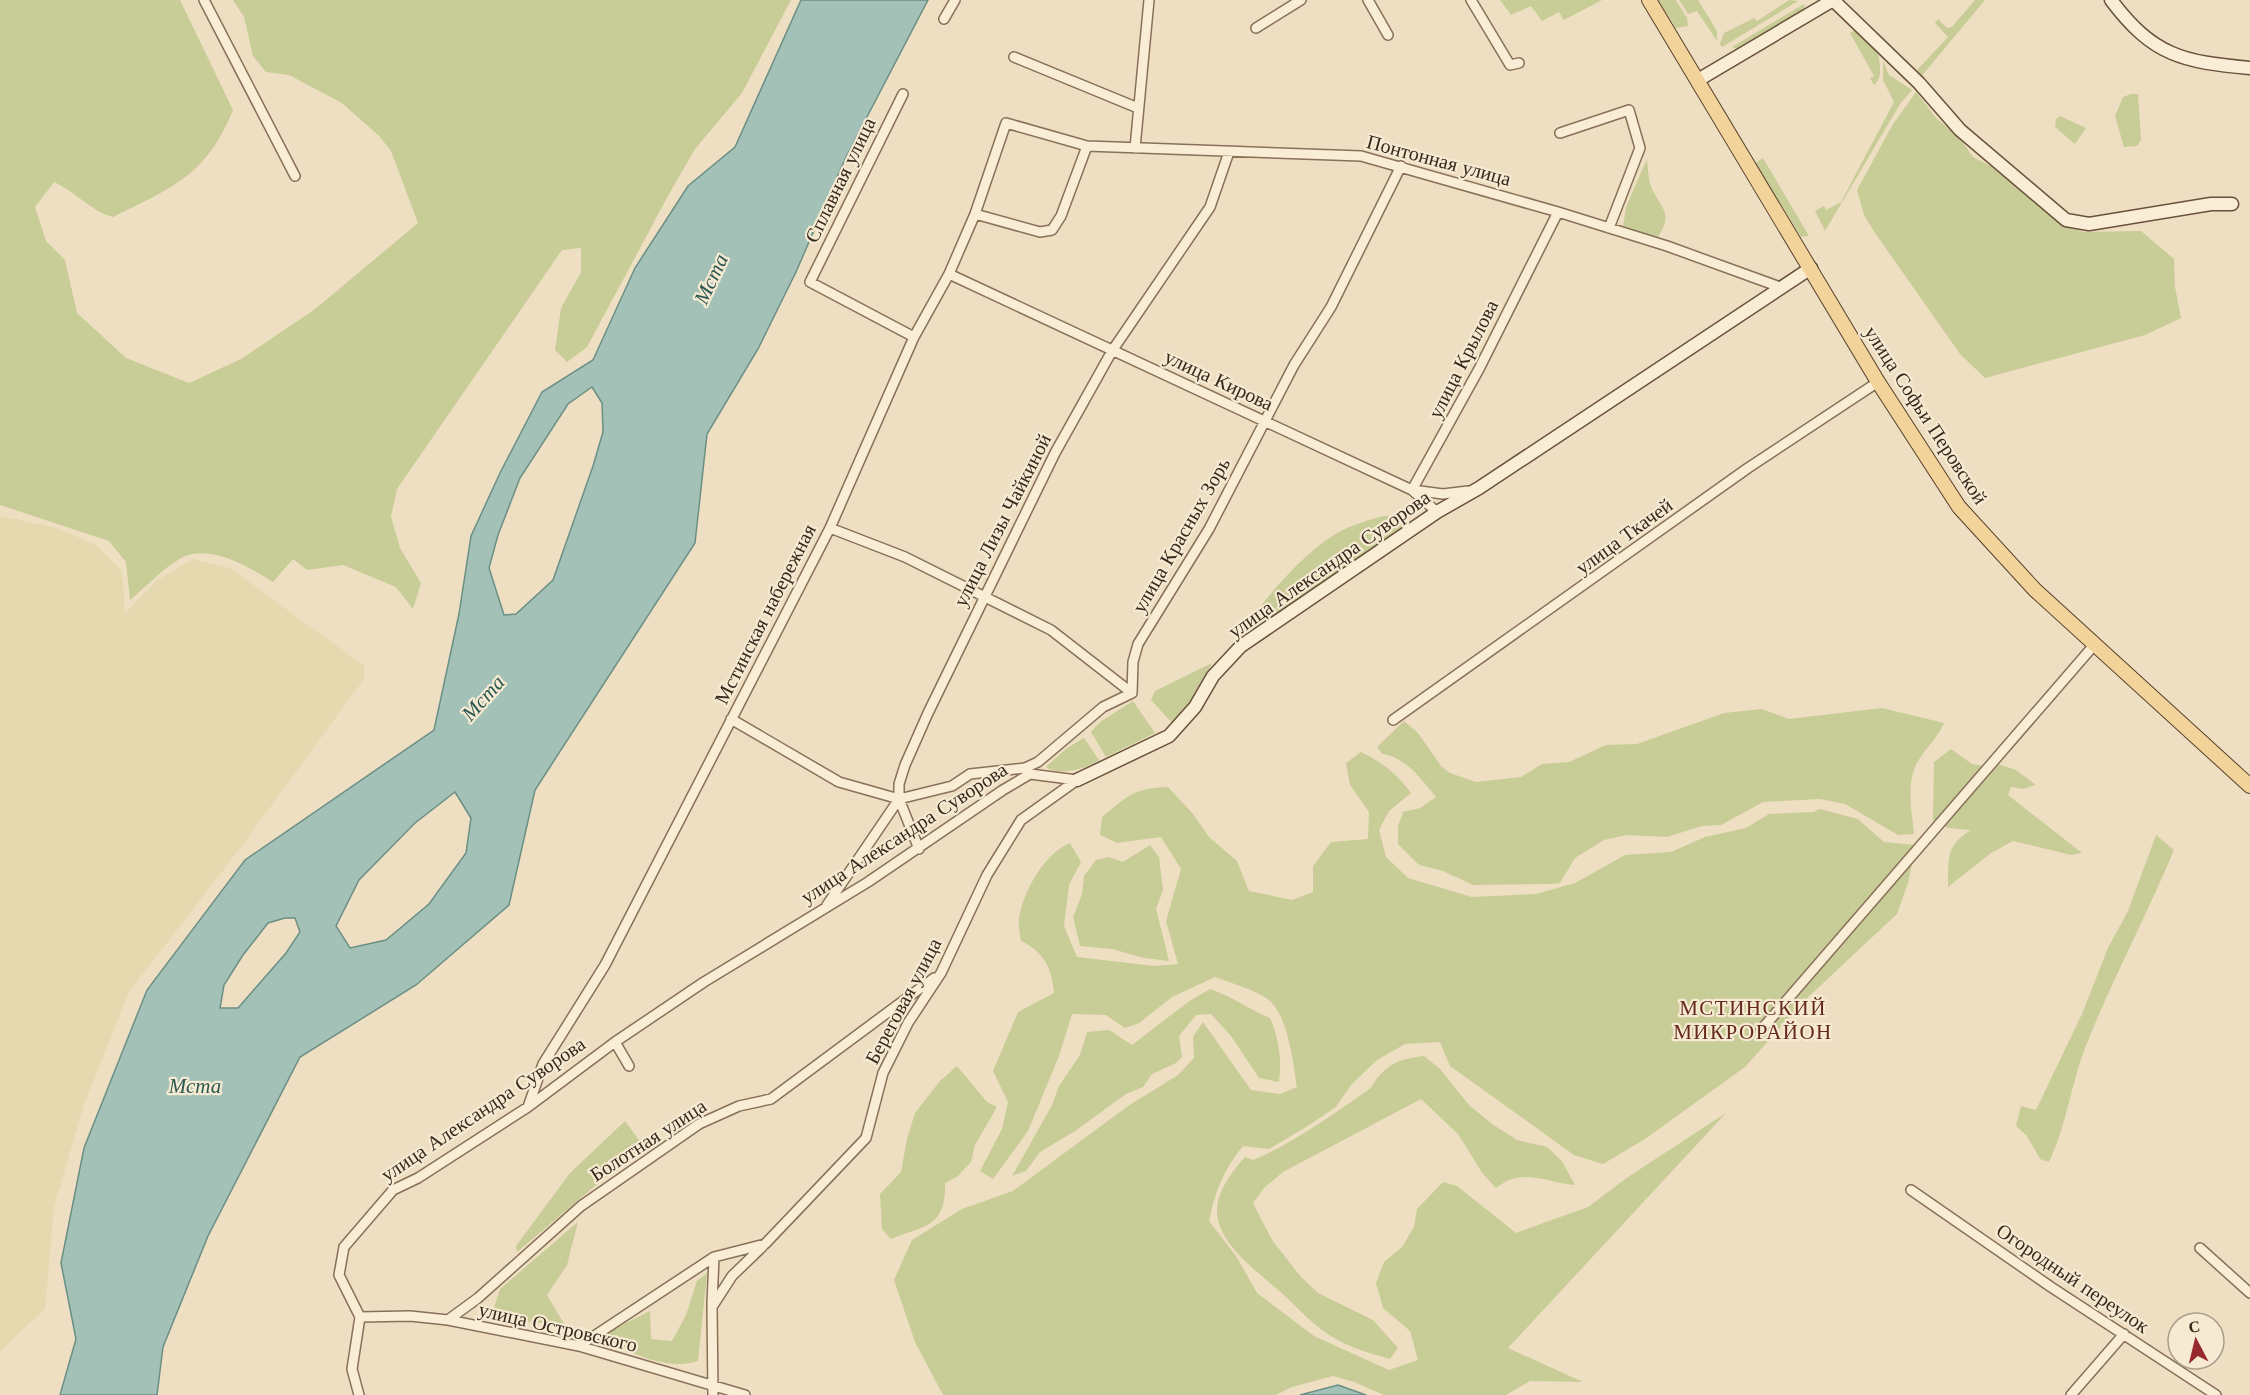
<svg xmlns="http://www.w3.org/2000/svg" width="2250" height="1395" viewBox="0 0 2250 1395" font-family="'Libre Baskerville',serif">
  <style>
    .farmland { fill: #e4d9af }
    .green { fill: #c8cc96 }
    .water { fill: #a4c1b7; stroke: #6b8f85; stroke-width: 1.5; fill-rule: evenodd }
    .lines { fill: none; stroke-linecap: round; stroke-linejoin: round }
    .street-casing { stroke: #887059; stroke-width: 12 }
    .secondary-casing { stroke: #6a513c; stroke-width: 15 }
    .primary-casing { stroke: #563f2d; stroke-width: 16 }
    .street { stroke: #f9edd5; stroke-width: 9 }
    .secondary { stroke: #f9edd5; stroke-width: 12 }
    .primary { stroke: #f2d399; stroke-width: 14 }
    .labels { text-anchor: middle; stroke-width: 4.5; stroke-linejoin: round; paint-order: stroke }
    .street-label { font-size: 20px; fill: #38291d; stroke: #f6ead2 }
    .water-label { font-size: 21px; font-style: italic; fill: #2c5853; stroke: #f6ead2 }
    .neighbourhood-label { font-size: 21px; letter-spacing: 1.5px; fill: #65291c; stroke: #f6ead2 }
  </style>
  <rect width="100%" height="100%" fill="#eedfc2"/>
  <path class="farmland" d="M0,516L57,528L96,545L122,571L125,613L157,580L193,559L230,568L364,666V679L241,847L129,992L84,1105L54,1207L45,1309L0,1351Z"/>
  <path class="green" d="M0,0H180L233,110C206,176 173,187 113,217C91,211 76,192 54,182L35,207L46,241L65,260L77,313L126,358L189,383L241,359L314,310L418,223L391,151L379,136L342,103L289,75L266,72L253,56L244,17L233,0H791L742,93L695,149L669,194L587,347L567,362L555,350L561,308L581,272V248L562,250L397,489L391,517L400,548L421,583L413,609L396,587L343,565L307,570L293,559L273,582C249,567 210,543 181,558C163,568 146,587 130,600L126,562L109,541L0,505Z
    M1500,0H1602L1564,20L1559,12L1542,21L1531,6L1511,15Z
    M1658,0H1676L1687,18L1688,26L1676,28Z
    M1679,0H1698L1717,31V41L1697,11L1688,14Z
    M1789,0L1798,1L1722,47L1720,44L1724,33L1754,18L1757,21Z
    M1975,0H1985L1920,78L1917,70L1948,37L1935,23L1938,19L1947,28L1952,27Z
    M1804,4L1805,11L1737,49L1732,47Z
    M1855,30C1872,45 1879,44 1880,68C1880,76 1880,79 1874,85L1870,78L1874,76L1850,33Z
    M1883,61L1889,75L1912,90L1900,104L1825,231L1815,211L1824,206L1826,210L1841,202L1894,102L1883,80Z
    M1916,92L1936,118L1958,136L1973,157L2004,173L2063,225L2083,232L2141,231L2174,259L2175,287L2181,318L2145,335L1985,378L1960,354L1873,230L1864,215L1857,190L1893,124Z
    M2131,94H2138L2141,140L2137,146L2124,147L2115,116L2123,97Z
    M2060,116L2086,128L2075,144L2055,127L2056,119Z
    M1763,158L1809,236L1801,237L1755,163Z
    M1647,159C1648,167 1648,176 1650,184C1659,208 1675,211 1658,237L1634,232L1623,227L1626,207Z
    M1383,516H1406L1409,527L1260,626L1238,636C1263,601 1305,549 1343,530C1355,524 1370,520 1383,516Z
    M1212,663L1205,679L1174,725L1151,700L1155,691Z
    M1133,701L1155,733L1106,757L1091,732L1100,722Z
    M1882,708L1944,723C1937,739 1925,748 1917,763C1906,783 1912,813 1914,834L1898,835L1845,804L1820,799L1763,802L1721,825L1702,826L1667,837L1627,835L1604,840L1575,858L1560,883L1553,884L1473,885L1443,871L1419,865L1398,844V826L1403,812L1420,808L1436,797C1422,780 1406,757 1382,754L1377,747L1404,721L1418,733L1441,766L1450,773L1476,782L1521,777L1542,764L1569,762L1606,745L1637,744L1724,713L1762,709L1789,719Z
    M1084,738L1099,760C1087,769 1060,776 1046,767L1067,748Z
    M1951,749L1972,764L1984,766L1998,764L2016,770L2036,785L2023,789L2011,787L2008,795L2082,853L2071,855L2013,841L1991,853L1948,887C1949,858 1945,846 1971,830L1948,828L1933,820L1934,762Z
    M1361,752C1382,762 1397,774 1411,793L1389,811L1379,830L1386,857L1408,878L1472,897L1536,894L1575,883L1625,855L1671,852L1705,837L1746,828L1769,814L1813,812L1820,809L1858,819L1884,842L1916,845L1908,883L1897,914L1804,1001L1745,1067L1645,1139L1603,1164L1574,1155L1450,1066L1440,1042L1405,1044L1377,1060L1351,1085L1336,1107L1306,1127L1269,1149L1243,1146C1224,1169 1215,1192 1209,1221L1236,1256L1257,1293L1314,1336L1389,1370L1418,1360L1410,1331L1383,1308L1376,1283L1384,1262L1402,1247L1414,1227L1417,1209L1443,1182L1457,1186L1516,1233L1588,1207L1628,1177L1726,1113L1508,1348L1583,1382L1530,1381L1506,1395H1384L1354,1382L1333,1376L1292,1387L1276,1395H943L915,1342L894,1280L912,1240L962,1209L1013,1191L1128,1106L1178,1075L1194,1058L1193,1037L1203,1022L1251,1090L1280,1094L1297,1087C1293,1063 1289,1021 1271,1002C1262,992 1228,982 1215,977L1172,997L1139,1023L1125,1028L1106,1015L1072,1014L1059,1056L1028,1131L993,1179L980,1171L1002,1129L1008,1102L993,1071L1018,1012L1054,993C1052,968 1044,952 1021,941C1020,934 1018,925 1019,918C1024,890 1044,854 1070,843L1081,862L1069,885L1064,926L1077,957L1154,966L1178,964L1166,921L1181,869L1161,837L1117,843L1100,835L1102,817C1128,796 1133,788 1168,787L1193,814L1209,837L1237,861L1249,891L1292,900L1313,892V866L1331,842L1368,839L1369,812L1350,785L1346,763Z
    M2156,835L2174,850C2146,917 2112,980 2085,1048C2071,1085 2066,1127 2049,1162L2040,1159L2027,1136L2016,1126L2021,1106L2036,1110L2082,1014L2108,948L2128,911Z
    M1150,845L1159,857L1163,890L1156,909L1169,961L1144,958L1112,949L1080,946L1073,917L1082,894L1084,876L1096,860L1109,857L1123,862Z
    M1210,989C1232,996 1248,1009 1270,1018C1279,1039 1282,1059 1279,1082L1259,1078L1231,1036L1211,1014L1196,1015L1179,1036L1182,1057L1176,1063L1152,1074L1143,1087L1126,1094L1075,1131L1040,1152L1026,1171L1012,1176L1052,1105L1059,1086L1080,1055L1087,1032L1109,1030L1132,1045L1188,1002Z
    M1424,1056L1440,1069L1469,1105L1492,1124L1517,1140L1547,1147L1562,1161L1575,1185C1543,1182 1523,1167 1496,1188L1483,1174L1458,1134L1421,1099L1283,1172L1264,1188L1253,1203L1272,1240L1301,1277L1318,1293L1373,1320L1398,1348L1390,1359C1373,1354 1354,1349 1338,1340C1317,1329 1303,1313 1286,1297C1264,1276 1219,1247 1217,1213C1216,1193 1232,1171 1245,1157L1253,1160C1295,1142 1331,1116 1368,1090C1373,1087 1375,1080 1379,1076C1394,1060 1403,1059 1424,1056Z
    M957,1066L987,1102L997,1107L975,1145L971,1162L958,1176L945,1183C946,1228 925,1225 891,1239L882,1229L880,1194L901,1172L907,1139L915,1113L940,1081Z
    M625,1121L647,1151L609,1174L517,1252L516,1246L570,1173Z
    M578,1222L567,1265L547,1295L564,1324C537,1323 516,1324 494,1308L500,1289Z
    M707,1273L698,1361C669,1371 633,1354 606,1341L610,1331L650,1311L651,1339L672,1341L686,1315L697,1281Z"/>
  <path class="water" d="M801,0H928L845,159L796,272L758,349L707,434L695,543L535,790L509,905L416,985L300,1057L208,1236L163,1347L157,1395H60L76,1339L61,1263L84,1148L147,990L245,860L434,730L459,614L471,536L500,473L542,392L593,360L635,268L688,186L735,147ZM592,387L602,403L603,432L593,466L553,580L516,614L504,615L489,568L498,535L520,478L568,404ZM455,792L471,818L466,853L429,904L386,940L350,948L336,926L359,880L415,823ZM285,918H295L300,932L286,953L238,1008H220L224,985L243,955L268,923Z
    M1338,1385L1366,1395H1300Z"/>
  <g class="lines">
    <defs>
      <path id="street" d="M204,0L295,176
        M1368,0L1388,35
        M1471,0L1510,65L1519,63
        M944,19L955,0
        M1256,28L1301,0
        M1014,57L1138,108
        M903,94L810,282L914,337
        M1560,133L1629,110L1640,148L1609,228
        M1135,148L1149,0
        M975,214L1040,232L1052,230L1061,216L1087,146
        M949,274L1412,490L1443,494L1468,491
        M1437,512L1412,490L1479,369L1558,212
        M830,528L905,557L1051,630L1132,693
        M731,719L839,782L899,799L919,849
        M1393,720L1748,468L1878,382
        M899,799L952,786L970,774L1025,768L1038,762L1103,707L1132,693L1133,662L1138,644L1209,529L1294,365L1331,307L1401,166
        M827,905L899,799V784L905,765L928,713L1055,453L1112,351L1210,207L1229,152
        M1761,1030L2095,644
        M615,1042L629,1066
        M528,1107L543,1064L605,965L830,528L914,337L949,274L975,214L1006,123L1087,146L1361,156L1558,212L1667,246L1780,287
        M1911,1190L2051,1287L2216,1395
        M2200,1248L2250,1293
        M712,1304L714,1257
        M360,1317L410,1316L448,1320L579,1346L745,1395
        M448,1320L478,1298L581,1206L699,1124L739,1106L771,1099L934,978
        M579,1346L714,1257L765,1244L866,1138L883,1073L908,1023L941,973L987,875L1021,820L1077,780
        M359,1395L352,1369L360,1317L339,1275L344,1247L393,1190L418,1178L528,1107L615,1042L704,982L868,882L1003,790L1030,774L1077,780
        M713,1395L712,1307L732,1276L763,1246
        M2071,1395L2124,1334"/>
      <path id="secondary" d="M1833,0L1919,83L1960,130L2066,220L2089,224L2211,204H2232
        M2111,0C2153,56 2183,62 2250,68
        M1698,80L1833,0
        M1077,780L1169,736L1195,707L1213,676L1241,646L1437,512L1479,488L1811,268"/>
      <path id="primary" d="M1649,0L1878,382L1959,507L2035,590L2250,786"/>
    </defs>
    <use href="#street" class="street-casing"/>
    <use href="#secondary" class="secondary-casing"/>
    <use href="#primary" class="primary-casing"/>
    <use href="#street" class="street"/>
    <use href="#secondary" class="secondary"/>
    <use href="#primary" class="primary"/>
  </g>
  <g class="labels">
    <g class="street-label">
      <text transform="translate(1439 160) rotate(15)" y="7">Понтонная улица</text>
      <text transform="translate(840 180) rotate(-64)" y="7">Сплавная улица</text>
      <text transform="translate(1463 359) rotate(-63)" y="7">улица Крылова</text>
      <text transform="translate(1219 380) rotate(25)" y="7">улица Кирова</text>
      <text transform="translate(1926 415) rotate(57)" y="7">улица Софьи Перовской</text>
      <text transform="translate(1002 520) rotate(-63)" y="7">улица Лизы Чайкиной</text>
      <text transform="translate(1181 535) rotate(-60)" y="7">улица Красных Зорь</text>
      <text transform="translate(1624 536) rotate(-36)" y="7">улица Ткачей</text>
      <text transform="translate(1329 564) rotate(-35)" y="7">улица Александра Суворова</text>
      <text transform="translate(765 614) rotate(-63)" y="7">Мстинская набережная</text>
      <text transform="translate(904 833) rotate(-33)" y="7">улица Александра Суворова</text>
      <text transform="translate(903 1001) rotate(-62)" y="7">Береговая улица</text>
      <text transform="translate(483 1109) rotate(-34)" y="7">улица Александра Суворова</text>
      <text transform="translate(648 1140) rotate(-33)" y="7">Болотная улица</text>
      <text transform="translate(2073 1278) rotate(34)" y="7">Огородный переулок</text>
      <text transform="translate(558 1327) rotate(13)" y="7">улица Островского</text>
    </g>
    <g class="water-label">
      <text transform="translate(711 279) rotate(-65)" y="7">Мста</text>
      <text transform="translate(483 698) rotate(-48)" y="7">Мста</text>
      <text x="195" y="1093">Мста</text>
    </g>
    <g class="neighbourhood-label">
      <text x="1753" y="1015">МСТИНСКИЙ<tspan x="1753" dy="24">МИКРОРАЙОН</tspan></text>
    </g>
  </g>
  <g transform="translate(2196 1341) rotate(353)"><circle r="28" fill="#f6ead2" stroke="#aa9d8a" stroke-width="1.5"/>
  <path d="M0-4.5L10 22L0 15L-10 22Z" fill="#97292e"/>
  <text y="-9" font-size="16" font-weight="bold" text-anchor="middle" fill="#38291d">С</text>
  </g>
</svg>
